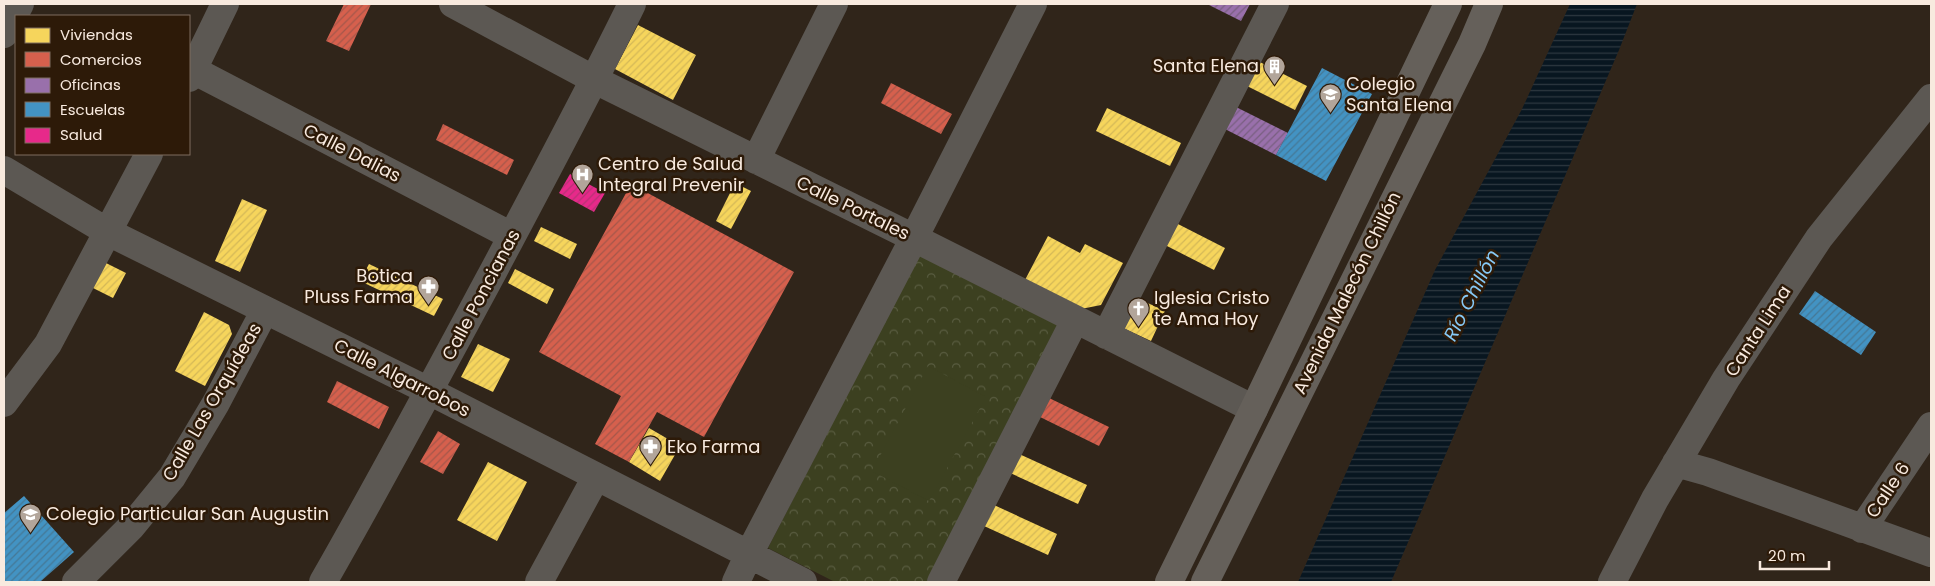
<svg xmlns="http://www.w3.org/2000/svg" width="1935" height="586" viewBox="0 0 1935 586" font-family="Poppins,sans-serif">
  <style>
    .park { fill: url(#park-crowns) }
    .garden { fill: #3c4020 }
    .water { fill: url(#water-rules) }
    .homes { fill: url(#homes-hatch) }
    .shops { fill: url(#shops-hatch) }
    .offices { fill: url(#offices-hatch) }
    .schools { fill: url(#schools-hatch) }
    .health { fill: url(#health-hatch) }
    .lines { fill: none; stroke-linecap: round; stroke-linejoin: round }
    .minor { stroke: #5c5853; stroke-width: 28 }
    .major { stroke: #65605a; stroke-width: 28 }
    .labels { text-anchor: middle; stroke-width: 5; stroke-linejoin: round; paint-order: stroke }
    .poi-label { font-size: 18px; fill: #f8eadf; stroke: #2d1a08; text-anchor: start }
    .street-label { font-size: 18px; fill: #f8eadf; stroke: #2d1a08 }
    .water-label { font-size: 19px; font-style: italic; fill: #86c9f6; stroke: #2d1a08 }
  </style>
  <defs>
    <pattern id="park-crowns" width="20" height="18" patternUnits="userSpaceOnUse" patternTransform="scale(1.25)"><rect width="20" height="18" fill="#3c4020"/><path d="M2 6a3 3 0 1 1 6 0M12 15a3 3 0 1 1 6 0" fill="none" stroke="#595c40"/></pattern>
    <pattern id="water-rules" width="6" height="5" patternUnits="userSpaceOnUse" patternTransform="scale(1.25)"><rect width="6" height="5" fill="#081620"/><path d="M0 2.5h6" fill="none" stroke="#2d3840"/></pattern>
    <pattern id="homes-hatch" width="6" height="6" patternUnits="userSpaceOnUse" patternTransform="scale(1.25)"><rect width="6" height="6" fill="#f6d55c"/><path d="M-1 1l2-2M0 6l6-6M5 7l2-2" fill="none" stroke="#d4b857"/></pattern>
    <pattern id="shops-hatch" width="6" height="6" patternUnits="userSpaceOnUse" patternTransform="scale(1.25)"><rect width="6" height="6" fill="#d6604d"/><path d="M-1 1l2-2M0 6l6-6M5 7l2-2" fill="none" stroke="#a5574a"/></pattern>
    <pattern id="offices-hatch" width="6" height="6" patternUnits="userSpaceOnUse" patternTransform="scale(1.25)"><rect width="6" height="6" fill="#9970ab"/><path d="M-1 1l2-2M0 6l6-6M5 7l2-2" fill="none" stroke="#795f81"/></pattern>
    <pattern id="schools-hatch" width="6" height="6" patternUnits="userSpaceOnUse" patternTransform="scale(1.25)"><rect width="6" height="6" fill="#4393c3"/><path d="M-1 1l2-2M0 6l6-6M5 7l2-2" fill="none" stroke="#457896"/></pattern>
    <pattern id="health-hatch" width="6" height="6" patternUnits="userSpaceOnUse" patternTransform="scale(1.25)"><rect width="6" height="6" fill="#e7298a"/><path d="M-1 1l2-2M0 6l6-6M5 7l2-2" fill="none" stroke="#b83275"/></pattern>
  </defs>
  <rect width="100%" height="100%" fill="#30251a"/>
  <path class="park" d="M921,251L1069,323L936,582H835L768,548Z"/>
  <path class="garden" d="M928,366L986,397L929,501L872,471Z"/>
  <path class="water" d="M1570,4H1637L1619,50L1391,582H1298L1435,270L1522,109Z"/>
  <path class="homes" d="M638,25L696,55L673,100L615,69Z
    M1256,60L1307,86L1295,110L1243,84Z
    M1107,108L1181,143L1170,166L1096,131Z
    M735,183L751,191L731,229L716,221Z
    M242,199L267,210L240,272L215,261Z
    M1176,223L1225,248L1214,270L1165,245Z
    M541,227L577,244L570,259L534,241Z
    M1048,236L1080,253L1085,244L1123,263L1101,305L1081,309L1025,280Z
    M100,260L126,273L113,298L87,285Z
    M369,264L443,299L434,316L360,281Z
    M515,269L554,289L547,304L508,283Z
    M1137,298L1165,311L1151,341L1123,328Z
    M204,312L229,325L232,334L205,386L175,371Z
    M478,344L510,359L493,392L461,377Z
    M649,428L680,446L660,481L629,462Z
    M1017,453L1087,485L1078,504L1008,472Z
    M488,462L527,482L497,541L457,520Z
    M994,505L1057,534L1048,555L984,526Z"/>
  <path class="shops" d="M344,4H371L349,51L326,41Z
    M891,83L952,114L941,134L881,103Z
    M443,124L514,160L507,175L436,140Z
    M631,184L794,272L704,437L657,412L629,462L595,444L621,396L539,352Z
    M337,381L389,407L379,429L327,402Z
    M1047,397L1109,427L1099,446L1038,416Z
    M438,431L460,444L443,474L420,462Z"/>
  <path class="offices" d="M1207,4H1250L1241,21Z
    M1232,105L1288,133L1276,155L1221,127Z"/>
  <path class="schools" d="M1322,68L1372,94L1326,181L1276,155Z
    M1815,291L1876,332L1861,355L1799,314Z
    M24,496L74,552L40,582H4V513Z"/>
  <path class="health" d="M570,174L605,193L594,212L559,193Z"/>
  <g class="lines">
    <path class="minor" d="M453,4L595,80L914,238L1254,409
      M4,34L20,4
      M193,70L512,236
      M189,78L225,4
      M756,160L834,4
      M4,170L108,232L429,391L803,582
      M1106,335L1275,4
      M4,403L48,344L149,154
      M1676,463L1708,472L1931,553
      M1862,529L1931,426
      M76,582L131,527L172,477L216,403L265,310
      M323,582C382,479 438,374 494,270C541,181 588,94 632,4
      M539,582L596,477
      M736,582L749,554L914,238L1033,4
      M941,582L1075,320
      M1612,582L1655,499L1726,379L1819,238L1931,98"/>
    <path class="major" d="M1169,582L1254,409L1448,4
      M1205,582L1472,44L1489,4"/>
  </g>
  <defs>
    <symbol id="building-pin" viewBox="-11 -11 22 30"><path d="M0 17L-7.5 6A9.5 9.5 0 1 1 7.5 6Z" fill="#b2a59a" stroke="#2d1a08"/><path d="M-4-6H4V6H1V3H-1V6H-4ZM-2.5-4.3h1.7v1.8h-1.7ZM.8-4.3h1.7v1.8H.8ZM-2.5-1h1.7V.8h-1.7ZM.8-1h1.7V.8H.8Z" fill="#fff"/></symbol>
    <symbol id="school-pin" viewBox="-11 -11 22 30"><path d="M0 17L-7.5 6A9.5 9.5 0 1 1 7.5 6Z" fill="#b2a59a" stroke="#2d1a08"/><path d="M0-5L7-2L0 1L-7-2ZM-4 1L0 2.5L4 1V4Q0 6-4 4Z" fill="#fff"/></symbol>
    <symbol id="hospital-pin" viewBox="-11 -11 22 30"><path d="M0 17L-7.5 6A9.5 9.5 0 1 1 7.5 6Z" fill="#b2a59a" stroke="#2d1a08"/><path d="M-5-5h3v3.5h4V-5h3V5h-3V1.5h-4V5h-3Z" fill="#fff"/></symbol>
    <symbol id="pharmacy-pin" viewBox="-11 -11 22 30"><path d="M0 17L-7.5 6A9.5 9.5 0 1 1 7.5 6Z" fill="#b2a59a" stroke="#2d1a08"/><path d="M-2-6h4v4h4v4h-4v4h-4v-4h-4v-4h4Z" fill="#fff"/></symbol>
    <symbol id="church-pin" viewBox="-11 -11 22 30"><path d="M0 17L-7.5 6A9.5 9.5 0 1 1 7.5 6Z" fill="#b2a59a" stroke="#2d1a08"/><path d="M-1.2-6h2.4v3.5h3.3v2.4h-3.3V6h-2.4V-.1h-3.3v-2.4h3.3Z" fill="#fff"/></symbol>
  </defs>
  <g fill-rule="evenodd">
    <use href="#building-pin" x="1262" y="54" width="25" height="34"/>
    <use href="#school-pin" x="1318" y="82" width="25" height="34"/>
    <use href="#hospital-pin" x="570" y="162" width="25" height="34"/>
    <use href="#pharmacy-pin" x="416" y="274" width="25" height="34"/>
    <use href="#church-pin" x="1126" y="296" width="25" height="34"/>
    <use href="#pharmacy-pin" x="638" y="434" width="25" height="34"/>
    <use href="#school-pin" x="18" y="502" width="25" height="34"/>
  </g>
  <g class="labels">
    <g class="poi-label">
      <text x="1259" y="72" text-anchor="end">Santa Elena</text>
      <text x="1346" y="90">Colegio<tspan x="1346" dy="21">Santa Elena</tspan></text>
      <text x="598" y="170">Centro de Salud<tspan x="598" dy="21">Integral Prevenir</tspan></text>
      <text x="413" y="282" text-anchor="end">Botica<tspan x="413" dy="21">Pluss Farma</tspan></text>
      <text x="1154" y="304">Iglesia Cristo<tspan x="1154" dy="21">te Ama Hoy</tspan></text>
      <text x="667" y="453">Eko Farma</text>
      <text x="46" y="520">Colegio Particular San Augustin</text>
    </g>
    <g class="street-label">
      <text transform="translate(352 153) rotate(27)" y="6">Calle Dalias</text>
      <text transform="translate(853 208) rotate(26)" y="6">Calle Portales</text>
      <text transform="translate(1347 293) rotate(-64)" y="6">Avenida Malecón Chillón</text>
      <text transform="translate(481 295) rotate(-62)" y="6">Calle Poncianas</text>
      <text transform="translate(1758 331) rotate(-57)" y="6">Canta Lima</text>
      <text transform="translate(402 378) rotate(27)" y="6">Calle Algarrobos</text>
      <text transform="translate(212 402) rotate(-60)" y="6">Calle Las Orquídeas</text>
      <text transform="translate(1888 490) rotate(-56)" y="6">Calle 6</text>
    </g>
    <g class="water-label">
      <text transform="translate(1471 295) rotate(-63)" y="7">Río Chillón</text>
    </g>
  </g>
  <rect width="1935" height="586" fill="none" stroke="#f8eadf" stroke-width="10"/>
  <rect x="15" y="15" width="175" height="140" fill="#2d1a08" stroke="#7e6d5e"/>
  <rect x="25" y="28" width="25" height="15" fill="#f6d55c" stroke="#7e6d5e"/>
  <text x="60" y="40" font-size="15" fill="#f8eadf">Viviendas</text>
  <rect x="25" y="52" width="25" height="15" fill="#d6604d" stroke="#7e6d5e"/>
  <text x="60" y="65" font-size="15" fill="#f8eadf">Comercios</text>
  <rect x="25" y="78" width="25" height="15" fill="#9970ab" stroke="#7e6d5e"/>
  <text x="60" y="90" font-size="15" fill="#f8eadf">Oficinas</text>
  <rect x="25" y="102" width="25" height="15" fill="#4393c3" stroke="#7e6d5e"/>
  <text x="60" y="115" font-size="15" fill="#f8eadf">Escuelas</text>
  <rect x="25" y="128" width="25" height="15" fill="#e7298a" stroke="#7e6d5e"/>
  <text x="60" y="140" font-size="15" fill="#f8eadf">Salud</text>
  <path d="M1760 561v8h69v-8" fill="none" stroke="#f8eadf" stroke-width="2.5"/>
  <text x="1768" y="561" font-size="15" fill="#f8eadf" stroke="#2d1a08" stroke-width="4" paint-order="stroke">20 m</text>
</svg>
